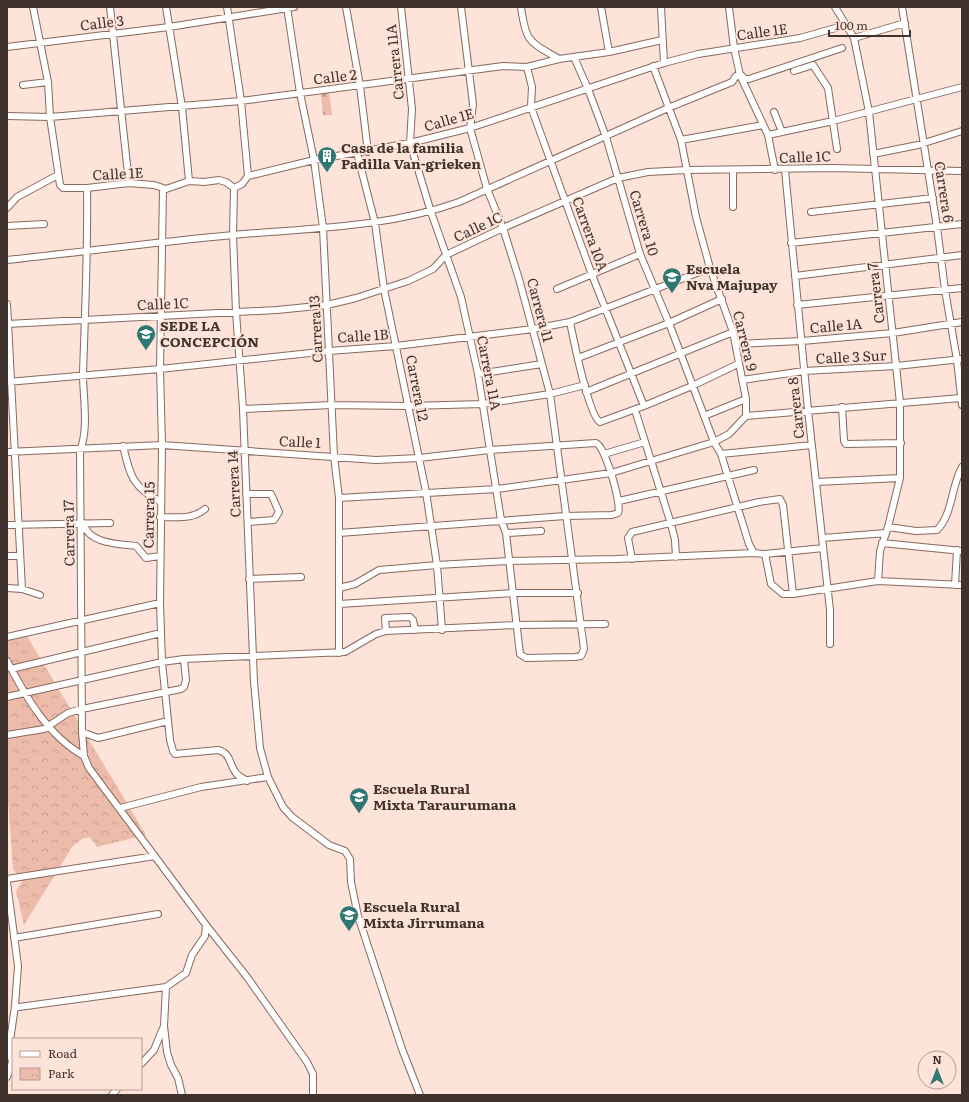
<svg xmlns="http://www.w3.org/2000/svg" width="969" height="1102" viewBox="0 0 969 1102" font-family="Literata,serif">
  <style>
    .forest { fill: url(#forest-firs) }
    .park { fill: url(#park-crowns) }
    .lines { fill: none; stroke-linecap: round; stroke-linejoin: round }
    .minor-casing { stroke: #87695f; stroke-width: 8 }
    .minor { stroke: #fff; stroke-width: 6 }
    .labels { text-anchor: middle; stroke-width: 4; stroke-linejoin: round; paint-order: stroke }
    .street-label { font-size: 14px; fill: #40332e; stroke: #fee3d9 }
    .poi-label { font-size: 14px; font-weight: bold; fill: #40332e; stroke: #fee3d9; text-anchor: start }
  </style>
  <defs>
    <pattern id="forest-firs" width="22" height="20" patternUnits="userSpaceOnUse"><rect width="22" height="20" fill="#edbba9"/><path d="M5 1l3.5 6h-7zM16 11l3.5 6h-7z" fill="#cca192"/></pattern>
    <pattern id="park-crowns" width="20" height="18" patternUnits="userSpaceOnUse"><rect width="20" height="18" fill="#edbba9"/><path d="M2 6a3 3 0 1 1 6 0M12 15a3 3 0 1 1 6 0" fill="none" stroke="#cca192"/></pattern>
  </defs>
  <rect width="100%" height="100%" fill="#fee3d9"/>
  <path class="forest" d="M329,92L332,115H323L321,93Z"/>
  <path class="park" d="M25,633L146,835L97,847L90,837L82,839L72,847L24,925L16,891L22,881L13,869L7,787V637Z"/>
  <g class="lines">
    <defs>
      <path id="minor" d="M33,7L48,82L50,117L60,185L63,188H87L129,183L154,185L166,189L189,181L204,182L219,180L226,182L234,188
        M110,7L129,183
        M166,7L182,107L189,181
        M227,7L241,101L248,176
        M287,7L300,93L314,160L323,228L334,456L339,498V653
        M346,7L360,86L368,152
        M401,7L412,109L410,143L431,212L461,297L478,374L501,520L506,533L520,654L526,658L575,657L581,656L584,649L550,394L519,279L503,228L487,189L470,128L473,104L461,7
        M521,7C526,43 529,41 559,59
        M601,7L609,52
        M661,7L664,63
        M729,7L734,48L740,75L768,135L775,170
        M835,7L854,38L869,112L900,403V478L888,527L880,551L878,581
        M902,7L937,227L945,290L957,360L962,405
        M854,38L905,23
        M7,47L169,27L294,7
        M574,57L588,89L606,137L640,254L669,323L714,442L721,454L749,544L754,553L765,554L771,584L783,594H793L878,581L962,585
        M653,66L681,140L696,217L710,268L733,332L746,399V416
        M527,67L532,87L531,107L592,275L644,406
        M794,71L813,65L828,88L837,149
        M23,85L48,82
        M774,112L782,132
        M7,116L50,117L241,101L503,66L527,67L559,59L609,52L662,40
        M768,135L833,121L962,87
        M681,140L763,125
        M357,153L375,223L384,289L426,492L437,565L442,630
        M873,154L918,145L962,131
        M785,170L808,410L830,610V644
        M87,188C88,250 85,312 83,374C83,396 89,430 80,450L82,732L84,756L89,768L206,925L247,977L307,1062L313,1074V1095
        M163,188L160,369L162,445L160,603L162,662L170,740L173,751L175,754L218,750C231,753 229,764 236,773C238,776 243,778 247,781
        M234,188L233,235L236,312L243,409L254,682L260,748L268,777L283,807L292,817L329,845L345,851L350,859L351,882L358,916L402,1049L420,1095
        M234,188L242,184L248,176L314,160L410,143L470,128L664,63L698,54L800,38L846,25
        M733,207V170
        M7,208L17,197L58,175
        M811,212L933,198
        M7,226L44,224
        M791,243L962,224
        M7,260C82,252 157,242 233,235C309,228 386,228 459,202L668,108L732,82L736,76L741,75L745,79H749L842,48
        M795,276L962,255
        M557,289L640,254
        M7,304L22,589
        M797,305L962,288
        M570,322C573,337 589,417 600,422L644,406L692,386L738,364
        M7,324L277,310L327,305L356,298L408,281L433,269L446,255L503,228L618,178L648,172L687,170L832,168L962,171
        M736,344L802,341L893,333L962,322
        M578,358L669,323L722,299
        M478,374L542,364
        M742,380L804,371L896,366L962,359
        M7,382L160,369L329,351L396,346L533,329L570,322L710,268
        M586,392L733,332
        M842,407L844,441L846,444L901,443
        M243,409L332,405L408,406L483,404L550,394L585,385
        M635,410L671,524L675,540L676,557
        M704,416L746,399
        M746,416L961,398
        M123,446C130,475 132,487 161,502
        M7,452L162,445L376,460L419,458L490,450L596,443C605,446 622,504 618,513L612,515L565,516L339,533
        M604,454L645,442
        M721,454L812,445
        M816,482L900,478
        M246,494H271L279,512L274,520L248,522
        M339,498L497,489L611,473L714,442L729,434L746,416
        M619,501L754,470
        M160,517C177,517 192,520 205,509
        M83,523C89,544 118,544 136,546L146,558L160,556
        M7,525L110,523
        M888,527L916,531L937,530C953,514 951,486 962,467
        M506,533L541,531
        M822,538L886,533
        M882,543L962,551
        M765,554L823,548
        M7,556H20
        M632,559L628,538L632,532L759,502L780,499L783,505L793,594
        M249,579L301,577
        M955,585L957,550
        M7,588L22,589L40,595
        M339,588L355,584L379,570L437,565L508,561L616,559L754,553
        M339,604L513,593H578
        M386,631L385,618L410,617L413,620L415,630
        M7,637L160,603
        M7,661C26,697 48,736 84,756
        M11,669L161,633
        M7,697L162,662L184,659L345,652L376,634L386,631L517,625L605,624
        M82,732L98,738L168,721
        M7,735L44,729L68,713L82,709L181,689L184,687L186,680L184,659
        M120,808L201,787L268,777
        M7,879L155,856
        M7,882L18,966L15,1006L9,1048L12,1062L7,1077
        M14,938L158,914
        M166,987L164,1026L167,1052L171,1065L178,1078L182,1095
        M15,1006L19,1007L166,987L186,973L192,955L205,936L206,925
        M141,1064L154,1050L163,1028
        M112,1095L117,1089"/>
    </defs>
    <use href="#minor" class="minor-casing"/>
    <use href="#minor" class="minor"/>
  </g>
  <defs>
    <symbol id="building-pin" viewBox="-11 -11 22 30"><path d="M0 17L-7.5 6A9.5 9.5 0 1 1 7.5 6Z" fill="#2e7773" stroke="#fee3d9"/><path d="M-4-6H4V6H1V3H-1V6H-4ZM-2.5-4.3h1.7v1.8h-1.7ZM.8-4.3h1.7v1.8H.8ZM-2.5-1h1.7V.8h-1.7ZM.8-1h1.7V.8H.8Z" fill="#fff"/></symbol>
    <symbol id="school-pin" viewBox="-11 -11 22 30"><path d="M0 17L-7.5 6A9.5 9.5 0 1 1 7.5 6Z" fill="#2e7773" stroke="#fee3d9"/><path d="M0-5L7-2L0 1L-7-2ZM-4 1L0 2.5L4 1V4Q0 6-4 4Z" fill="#fff"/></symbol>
  </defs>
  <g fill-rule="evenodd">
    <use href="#building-pin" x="316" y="145" width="22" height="30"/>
    <use href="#school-pin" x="661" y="266" width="22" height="30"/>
    <use href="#school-pin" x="135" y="323" width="22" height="30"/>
    <use href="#school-pin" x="348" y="786" width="22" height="30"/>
    <use href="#school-pin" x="338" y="904" width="22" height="30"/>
  </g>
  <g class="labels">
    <g class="street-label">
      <text transform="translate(102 23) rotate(-7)" y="5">Calle 3</text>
      <text transform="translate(762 32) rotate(-8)" y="5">Calle 1E</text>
      <text transform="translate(395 62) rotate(-96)" y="5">Carrera 11A</text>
      <text transform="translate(335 77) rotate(-7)" y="5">Calle 2</text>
      <text transform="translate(449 120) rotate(-16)" y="5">Calle 1E</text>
      <text transform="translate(805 157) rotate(-2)" y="5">Calle 1C</text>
      <text transform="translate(118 174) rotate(-3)" y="5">Calle 1E</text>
      <text transform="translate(944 192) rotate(81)" y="5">Carrera 6</text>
      <text transform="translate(644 223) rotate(73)" y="5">Carrera 10</text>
      <text transform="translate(478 227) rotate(-25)" y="5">Calle 1C</text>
      <text transform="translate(590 234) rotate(70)" y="5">Carrera 10A</text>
      <text transform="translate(876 293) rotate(-97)" y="5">Carrera 7</text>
      <text transform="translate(163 304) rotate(-3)" y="5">Calle 1C</text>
      <text transform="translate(540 310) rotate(75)" y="5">Carrera 11</text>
      <text transform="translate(836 326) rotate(-5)" y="5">Calle 1A</text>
      <text transform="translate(316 329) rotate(-93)" y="5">Carrera 13</text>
      <text transform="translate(363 336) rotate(-4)" y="5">Calle 1B</text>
      <text transform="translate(745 341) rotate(76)" y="5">Carrera 9</text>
      <text transform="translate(851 357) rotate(-3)" y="5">Calle 3 Sur</text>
      <text transform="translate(489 373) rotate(79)" y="5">Carrera 11A</text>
      <text transform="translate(417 388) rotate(79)" y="5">Carrera 12</text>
      <text transform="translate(796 408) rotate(-96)" y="5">Carrera 8</text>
      <text transform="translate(300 442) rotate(3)" y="5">Calle 1</text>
      <text transform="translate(234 484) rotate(-93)" y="5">Carrera 14</text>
      <text transform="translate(149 515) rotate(-89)" y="5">Carrera 15</text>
      <text transform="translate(69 533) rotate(-91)" y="5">Carrera 17</text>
    </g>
    <g class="poi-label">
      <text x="341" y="153">Casa de la familia<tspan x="341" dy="16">Padilla Van-grieken</tspan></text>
      <text x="686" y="274">Escuela<tspan x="686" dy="16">Nva Majupay</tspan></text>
      <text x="160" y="331">SEDE LA<tspan x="160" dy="16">CONCEPCIÓN</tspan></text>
      <text x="373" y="794">Escuela Rural<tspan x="373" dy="16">Mixta Taraurumana</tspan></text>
      <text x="363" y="912">Escuela Rural<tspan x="363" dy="16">Mixta Jirrumana</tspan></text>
    </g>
  </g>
  <rect width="969" height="1102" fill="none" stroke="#40332e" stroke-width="16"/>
  <rect x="12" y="1038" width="130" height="52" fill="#fee3d9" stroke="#b29d95"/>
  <rect x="20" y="1051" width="20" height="6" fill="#ffffff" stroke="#b29d95"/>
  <text x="48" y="1058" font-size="12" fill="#40332e">Road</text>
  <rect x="20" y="1068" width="20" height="12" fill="url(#park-crowns)" stroke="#b29d95"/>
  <text x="48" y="1078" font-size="12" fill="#40332e">Park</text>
  <g transform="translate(937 1070)"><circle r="19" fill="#fee3d9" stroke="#b29d95"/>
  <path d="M0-3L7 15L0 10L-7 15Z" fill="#2e7773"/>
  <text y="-6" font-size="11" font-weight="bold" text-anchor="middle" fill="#40332e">N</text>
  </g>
  <path d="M829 30v6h81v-6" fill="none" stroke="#40332e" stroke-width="2"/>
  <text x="835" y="30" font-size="12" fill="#40332e" stroke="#fee3d9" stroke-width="3" paint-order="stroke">100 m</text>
</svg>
